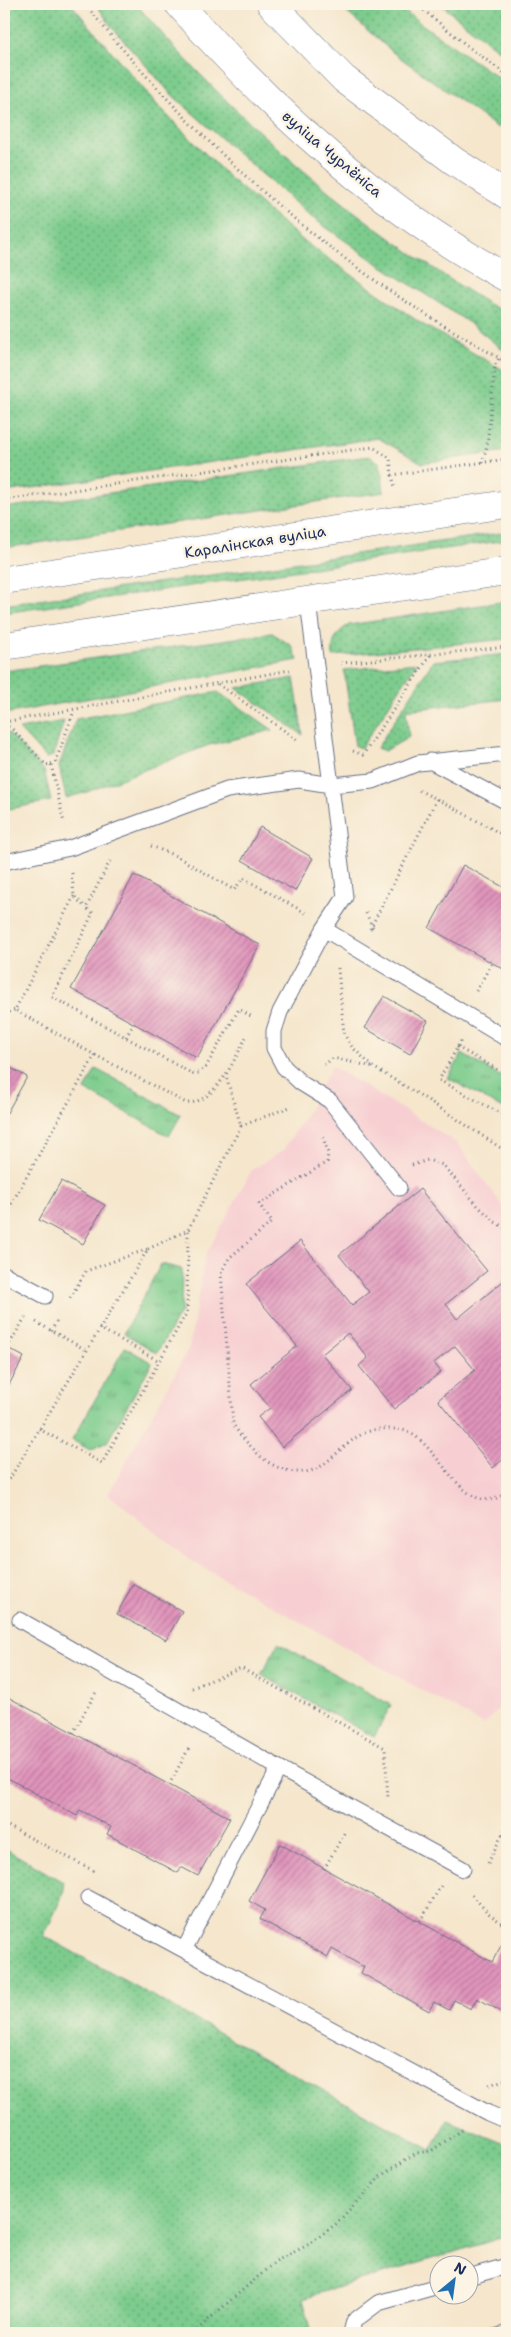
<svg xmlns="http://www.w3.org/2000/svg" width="511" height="2337" viewBox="0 0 511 2337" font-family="'Shantell Sans',sans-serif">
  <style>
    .built { fill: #f7cfd2 }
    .grass { fill: url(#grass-dots); stroke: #4c7e76 }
    .park { fill: url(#park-tufts); stroke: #4c7e76 }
    .building { fill: url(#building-hatch) }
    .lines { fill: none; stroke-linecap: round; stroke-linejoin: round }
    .lane-casing { stroke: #676f84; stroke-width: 17 }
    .secondary-casing { stroke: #676f84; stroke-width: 29 }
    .path { stroke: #676f84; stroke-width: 3; stroke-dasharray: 1 4; stroke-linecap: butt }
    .lane { stroke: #fff; stroke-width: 15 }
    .secondary { stroke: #fff; stroke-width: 28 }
    .labels { text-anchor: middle; stroke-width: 5; stroke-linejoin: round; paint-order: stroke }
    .street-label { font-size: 15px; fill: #1b2f5e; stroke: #fcf5e5 }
  </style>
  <defs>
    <pattern id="grass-dots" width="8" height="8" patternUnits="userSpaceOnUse" patternTransform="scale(1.25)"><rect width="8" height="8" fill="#7dcc8d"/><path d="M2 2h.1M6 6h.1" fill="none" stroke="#66a676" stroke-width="1.8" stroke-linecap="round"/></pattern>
    <pattern id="park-tufts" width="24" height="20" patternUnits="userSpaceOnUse" patternTransform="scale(1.25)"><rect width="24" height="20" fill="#7dcc8d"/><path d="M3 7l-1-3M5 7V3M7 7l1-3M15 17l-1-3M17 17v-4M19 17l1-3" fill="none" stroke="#66a676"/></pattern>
    <pattern id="building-hatch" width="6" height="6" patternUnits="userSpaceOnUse" patternTransform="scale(1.25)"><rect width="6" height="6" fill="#e194bb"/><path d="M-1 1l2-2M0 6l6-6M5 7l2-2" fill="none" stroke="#b6799b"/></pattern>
  </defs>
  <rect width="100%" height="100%" fill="#fcf5e5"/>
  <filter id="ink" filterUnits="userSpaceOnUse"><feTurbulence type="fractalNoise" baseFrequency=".02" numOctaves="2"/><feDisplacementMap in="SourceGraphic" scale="10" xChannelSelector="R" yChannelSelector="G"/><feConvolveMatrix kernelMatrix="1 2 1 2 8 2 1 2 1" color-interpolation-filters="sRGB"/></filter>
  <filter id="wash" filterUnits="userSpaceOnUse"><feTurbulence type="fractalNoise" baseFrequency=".0096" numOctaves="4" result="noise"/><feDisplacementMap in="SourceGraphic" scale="20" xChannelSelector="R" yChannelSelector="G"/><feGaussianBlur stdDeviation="1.12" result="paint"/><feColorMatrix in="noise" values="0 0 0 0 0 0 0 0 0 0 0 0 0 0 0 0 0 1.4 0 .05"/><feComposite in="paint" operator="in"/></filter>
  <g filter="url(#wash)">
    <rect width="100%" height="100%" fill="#f5e6cc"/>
    <path class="built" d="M332,1066L457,1143L507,1212V1698L484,1725L193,1562L108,1494L189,1348L205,1256L252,1170L283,1150L308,1111Z"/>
    <path class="grass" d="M4,4H71L159,107L232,180L306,243L422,324L507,372V451L422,463L378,438L4,492Z
      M96,4H136C218,100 311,184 414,255C445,276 475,297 507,314V353L471,324L374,261L310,216L172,95L111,26Z
      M337,4H397L420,23L503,81C511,91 510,120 498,128L395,54Z
      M440,4H507V57Z
      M369,456L380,463L384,492L4,548V508Z
      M507,532V540L4,613V605Z
      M507,601V639L333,656C331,642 337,631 349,625Z
      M272,633L292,646L298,660L4,714V671Z
      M507,654V699L406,710L409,737L385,751L377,748L433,661Z
      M417,663L361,748L355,746L344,670Z
      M294,678L303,735L236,688Z
      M218,692L273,730L209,745L87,792L66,798L59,766L76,719Z
      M64,721L53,756L46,758L19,729Z
      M6,731L44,770L51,801L4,810V732Z
      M4,1848L63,1882L64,1892L44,1936L431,2150L447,2120L507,2145V2236L303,2298L312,2333H4Z"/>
    <path class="park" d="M462,1054L507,1080V1111L448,1078Z
      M96,1069L181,1115L169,1136L85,1090Z
      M161,1264L182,1269L181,1311L157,1353L124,1333Z
      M125,1347L152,1363L107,1442L90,1450L72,1440Z
      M278,1643L391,1705L374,1737L261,1675Z"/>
    <g id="blocks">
      <path class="building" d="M260,827L313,858L295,891L242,860Z
        M463,865L507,889V971L429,928Z
        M134,875L260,945L197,1058L71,989Z
        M384,996L428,1021L410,1054L365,1028Z
        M4,1064L27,1077L4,1118Z
        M61,1181L105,1205L83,1244L39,1220Z
        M420,1189L487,1271L446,1304L457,1319L507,1278V1365L502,1369L507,1375V1456L493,1468L438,1400L475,1370L455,1346L434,1363L441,1372L394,1409L359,1366L368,1358L348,1333L322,1354L352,1390L282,1447L258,1417L270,1408L251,1384L297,1346L246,1284L300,1241L352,1305L369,1292L339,1255Z
        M4,1346L24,1357L4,1394Z
        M133,1584L182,1611L166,1640L117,1614Z
        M4,1695L230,1818L198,1876L181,1867L178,1873L107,1834L111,1827L80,1810L77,1816L6,1777L9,1771L4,1768Z
        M280,1844L492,1962L507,1935V2015L477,1998L471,2009L454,2000L449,2010L434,2002L429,2011L361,1973L364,1967L332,1949L328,1957L260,1919L265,1910L249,1901Z
        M507,2325V2333H480Z"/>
    </g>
  </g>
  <g filter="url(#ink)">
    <use href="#blocks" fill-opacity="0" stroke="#676f84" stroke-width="1"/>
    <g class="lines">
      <defs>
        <path id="lane" d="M308,602L345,897L324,929L507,1039
          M430,761L507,802
          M4,862L70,848L227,790L299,780L331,785L373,781L418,763L507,754
          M324,929L280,1012L274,1031V1048L284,1067L301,1083L330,1101L399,1188
          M4,1274L45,1296
          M20,1620L279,1768L463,1869
          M279,1768L184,1950L488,2113L507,2121
          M88,1898L184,1950
          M468,2277L507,2266
          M351,2333L354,2321L378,2303L438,2286"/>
        <path id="secondary" d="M179,4C272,111 382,210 507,278
          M271,4L344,79L454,161L507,195
          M4,580L507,504
          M4,646L507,571"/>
      </defs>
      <use href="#lane" class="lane-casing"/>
      <use href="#secondary" class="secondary-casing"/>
      <path class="path" d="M85,4C187,131 308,244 448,328C468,339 487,352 507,362
        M416,4L470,48L507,75
        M482,463L487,446L495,366L499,358
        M392,475L395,487
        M4,500L373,447L390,458L392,475L507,459
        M341,663L507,647
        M218,684L299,741
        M4,722L290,670
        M4,724L13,730L46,765L51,764L64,823
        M353,751L363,755L431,654
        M51,764L55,763L74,711
        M437,799L507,837
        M151,846L176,856L234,890L243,878L306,913
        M110,861L86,908L93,913L52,997L193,1074L199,1073L206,1067L239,1009L252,1017
        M72,873L74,896L86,908
        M366,913L373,928
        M370,929L437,799L418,790
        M338,968L344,1034L352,1047L373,1067L423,1097L507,1152
        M476,991L492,963
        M4,1014L15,1010
        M126,1037L134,1023
        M461,1041L439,1080L507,1117
        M457,1047L507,1075
        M95,1055L186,1103C216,1104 236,1057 247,1035
        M324,1065L333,1058L373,1067
        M241,1126L292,1106
        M323,1137L328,1153L327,1162L259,1204L272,1222L229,1258L221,1273L233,1423C239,1436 249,1444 259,1455C275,1470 304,1480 324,1464C339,1453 351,1437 370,1431C377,1428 389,1429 396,1429C438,1430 460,1527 507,1492
        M412,1165L428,1160L443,1165L478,1206L495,1222L507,1229
        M4,1217L95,1055L15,1010L74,896
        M148,1249L188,1230L241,1126L226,1076
        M36,1322L86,1350
        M99,1328L159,1361
        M51,1331L58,1319
        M7,1348L26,1316
        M39,1429L102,1463L187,1312L188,1230
        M4,1488L148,1249L86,1271L70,1298
        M192,1688L241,1668L385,1748L388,1799
        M73,1733L96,1692
        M169,1785L190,1746
        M4,1824L96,1872
        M502,1835L507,1826
        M488,1863L502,1835L507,1838
        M324,1869L345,1832
        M472,1895L488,1913L507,1927
        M420,1921L441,1886
        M489,2085L507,2079
        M193,2333L276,2261L306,2246L336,2224L382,2175L416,2153L431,2151L465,2128"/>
      <use href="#lane" class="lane"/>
      <use href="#secondary" class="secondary"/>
    </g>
  </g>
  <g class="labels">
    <g class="street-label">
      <text transform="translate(332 154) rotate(40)" y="5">вуліца Чурлёніса</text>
      <text transform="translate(255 542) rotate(-9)" y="5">Каралінская вуліца</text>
    </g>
  </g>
  <rect width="511" height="2337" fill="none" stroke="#fcf5e5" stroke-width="20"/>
  <g transform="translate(454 2280) rotate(29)"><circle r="24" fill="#fcf5e5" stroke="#a2a6af"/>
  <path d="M0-4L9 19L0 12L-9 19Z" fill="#1f6fb2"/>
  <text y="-8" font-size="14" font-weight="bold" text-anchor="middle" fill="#1b2f5e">N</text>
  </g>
</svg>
